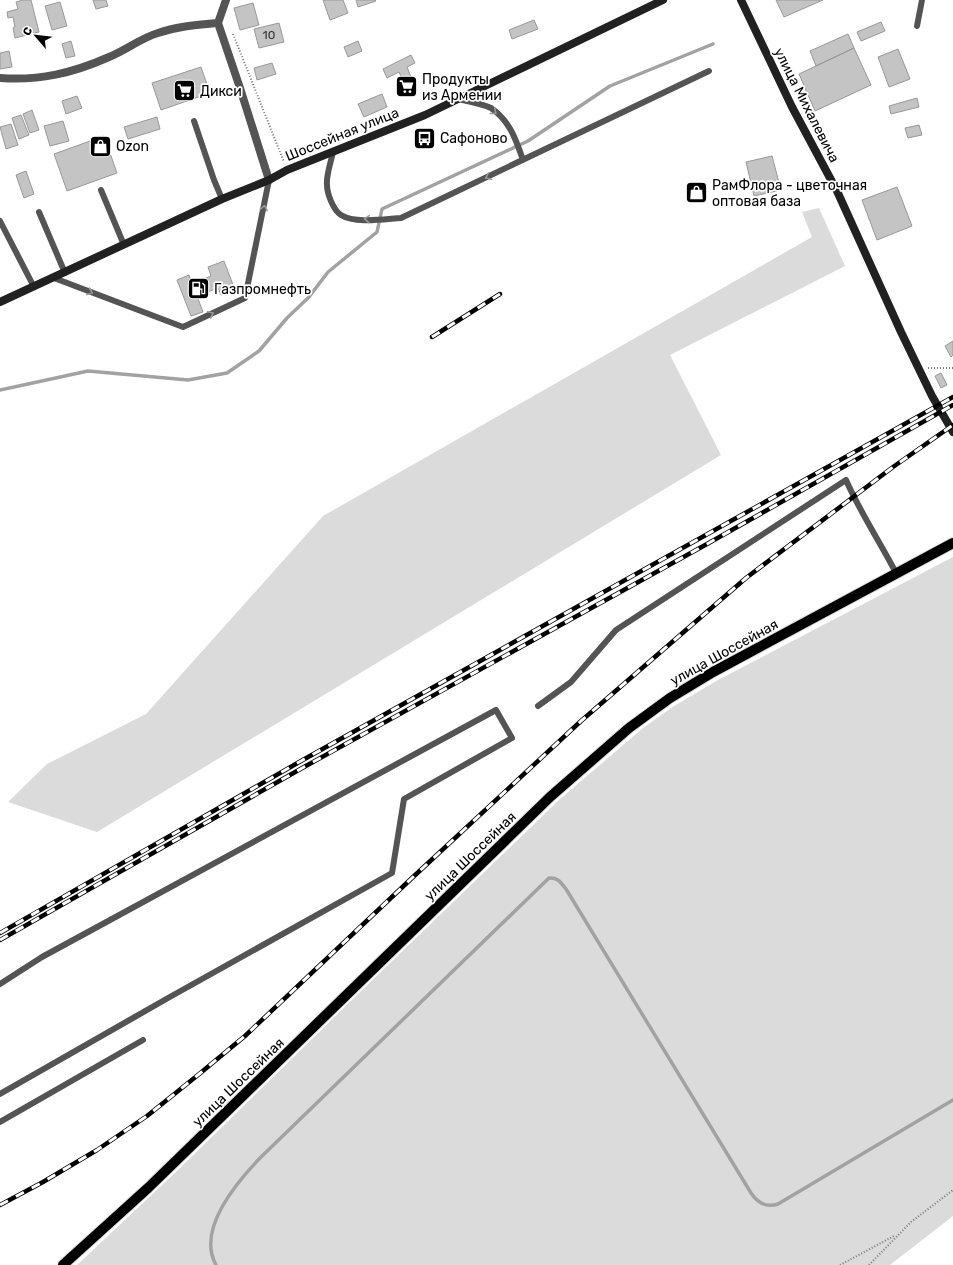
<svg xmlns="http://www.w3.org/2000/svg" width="953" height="1265" viewBox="0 0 953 1265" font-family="Rubik,sans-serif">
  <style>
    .green { fill: #dbdbdb }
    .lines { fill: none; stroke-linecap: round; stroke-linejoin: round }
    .stream { stroke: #a2a2a2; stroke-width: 3.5 }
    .building { fill: #c4c4c4; stroke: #989898 }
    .primary-casing { stroke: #dbdbdb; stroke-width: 12 }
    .path { stroke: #767676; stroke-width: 2; stroke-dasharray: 1 2; stroke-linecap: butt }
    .lane { stroke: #545454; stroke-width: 6 }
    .street { stroke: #545454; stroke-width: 8 }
    .secondary { stroke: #212121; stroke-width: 8 }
    .primary { stroke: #000; stroke-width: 10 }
    .rail-casing { stroke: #000; stroke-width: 4.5 }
    .rail { stroke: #fff; stroke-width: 3; stroke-dasharray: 9; stroke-linecap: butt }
    .oneway { stroke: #989898 }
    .labels { text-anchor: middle; stroke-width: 3.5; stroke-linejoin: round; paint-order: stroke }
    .number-label { font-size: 12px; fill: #313131 }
    .poi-label { font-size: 14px; fill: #000; stroke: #fff; text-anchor: start }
    .street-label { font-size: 14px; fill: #000; stroke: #fff }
  </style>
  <rect width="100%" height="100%" fill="#fff"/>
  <path class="green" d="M819,208L845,266L670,355L721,455L97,832L8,802L47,764L146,714L323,516L812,237L802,212Z
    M953,557V1216L890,1265H77L178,1170L362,990L559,800L643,728L674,706L718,680Z"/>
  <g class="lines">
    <path class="stream" d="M0,390L88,371L188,380L227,373L259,351L287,318L309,297L328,272L377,232L382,209L528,141L610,86L713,44
      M216,1265C196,1229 237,1182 260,1158L549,878C558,877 561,883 566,889L751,1193C757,1202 766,1208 778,1204L953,1100"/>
  </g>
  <path class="building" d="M23,0H31L39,32L15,38L13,28L15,27L13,17L8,18L7,12L18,9L16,2Z
    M93,0H106L108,6L96,9Z
    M323,0H343L348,13L330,20Z
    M356,0H375L376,1L358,7Z
    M776,0H823L784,17Z
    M60,2L67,26L52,30L45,6Z
    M253,3L259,25L240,30L234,8Z
    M534,20L538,29L512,39L509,30Z
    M881,22L885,31L861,41L857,32Z
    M279,23L284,42L259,48L254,29Z
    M848,34L854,48L816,66L810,51Z
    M71,41L75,56L66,58L62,44Z
    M358,41L362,51L348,57L344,47Z
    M854,48L871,85L815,111L799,74Z
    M898,49L910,79L889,87L878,57Z
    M9,51L12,67L0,69V53Z
    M411,55L415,63L407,67L411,77L403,81L399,72L387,78L383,69Z
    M272,63L276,74L257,80L254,68Z
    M201,67L210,93L161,110L152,83Z
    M382,94L387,107L364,117L358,104Z
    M77,96L82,108L66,114L62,101Z
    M917,98L919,107L891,114L889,106Z
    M32,110L39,130L30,133L23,114Z
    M21,115L29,135L19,139L12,118Z
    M157,117L160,129L128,139L124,127Z
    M63,121L69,141L50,146L44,126Z
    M11,124L18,145L6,149L0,127Z
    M919,125L922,135L908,138L905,128Z
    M104,136L117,173L67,191L54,154Z
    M772,156L781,190L754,196L746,162Z
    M26,171L34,194L24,198L16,175Z
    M897,187L912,226L877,240L862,200Z
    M224,261L235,290L221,295L218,288L197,296L203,312L191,316L177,280L189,275L192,284L211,276L208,267Z
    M953,341V355L951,357L945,346Z
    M941,373L947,385L941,388L935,376Z"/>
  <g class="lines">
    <defs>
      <path id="primary" d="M63,1265L148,1188L550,797L629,728L670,698L713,672L953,543"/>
    </defs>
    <use href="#primary" class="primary-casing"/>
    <path class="path" d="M233,34L284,162
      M928,368H953
      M840,1265L894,1236
      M869,1265L911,1222L953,1190"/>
    <path class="lane" d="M917,26L922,0
      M458,99C467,101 483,104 491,108C510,121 516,140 523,160
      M194,121L214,180L222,199
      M333,152C331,162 326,175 327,185C327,193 333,210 341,215C355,224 385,219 401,218L709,71
      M101,190L124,245
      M39,212L65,273
      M0,221L34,287
      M54,278L183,327L245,298L269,180
      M538,706L571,682L616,630L846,480C860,512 880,542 896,573
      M0,984L42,957L496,710L512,738L404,799L392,873L168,998L0,1094
      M0,1122L143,1040"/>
    <path class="street" d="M226,0L218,23L240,88L269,180
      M0,78C39,81 73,73 109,57C126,50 141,38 158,33C178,26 198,25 218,23"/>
    <path class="secondary" d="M741,0L792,107L837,191L901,332L932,396L953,432
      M0,302L222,199L269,180L287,170L425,115L663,0"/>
    <use href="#primary" class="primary"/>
    <defs>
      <path id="rail" d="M432,337L500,294
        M0,933L301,761L953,397
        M0,940L304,767L707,544L953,405
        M0,1205L43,1182L97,1150L147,1116L198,1075L245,1036L412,878L581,721L746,578L893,467L953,425"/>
    </defs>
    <use href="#rail" class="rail-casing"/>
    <use href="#rail" class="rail"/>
  </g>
  <defs><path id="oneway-chevron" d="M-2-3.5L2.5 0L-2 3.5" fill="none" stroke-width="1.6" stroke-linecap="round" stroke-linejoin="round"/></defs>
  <g class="oneway">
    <use href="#oneway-chevron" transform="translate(494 112) rotate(39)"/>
    <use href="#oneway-chevron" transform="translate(488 177) rotate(155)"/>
    <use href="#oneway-chevron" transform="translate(264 208) rotate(-79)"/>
    <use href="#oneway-chevron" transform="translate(367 219) rotate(-177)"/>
    <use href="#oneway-chevron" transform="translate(90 292) rotate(21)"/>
    <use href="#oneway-chevron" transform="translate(211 314) rotate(-25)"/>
  </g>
  <defs>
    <symbol id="supermarket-square" viewBox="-11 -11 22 22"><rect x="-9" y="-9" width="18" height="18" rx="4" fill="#000" stroke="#fff"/><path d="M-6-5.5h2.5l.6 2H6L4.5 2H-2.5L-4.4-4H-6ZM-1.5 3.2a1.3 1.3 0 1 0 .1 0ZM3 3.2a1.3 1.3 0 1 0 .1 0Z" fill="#fff"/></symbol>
    <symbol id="bus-square" viewBox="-11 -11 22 22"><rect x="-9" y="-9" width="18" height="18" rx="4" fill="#000" stroke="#fff"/><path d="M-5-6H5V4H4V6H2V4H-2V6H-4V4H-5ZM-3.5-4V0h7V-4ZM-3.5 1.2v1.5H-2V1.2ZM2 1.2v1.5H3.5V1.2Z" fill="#fff"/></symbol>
    <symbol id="shop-square" viewBox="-11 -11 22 22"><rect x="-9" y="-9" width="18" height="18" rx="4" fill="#000" stroke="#fff"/><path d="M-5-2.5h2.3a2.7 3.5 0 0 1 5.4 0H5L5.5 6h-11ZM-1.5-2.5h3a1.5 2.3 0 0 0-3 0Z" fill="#fff"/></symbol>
    <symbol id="fuel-square" viewBox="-11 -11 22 22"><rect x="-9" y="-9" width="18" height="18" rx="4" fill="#000" stroke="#fff"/><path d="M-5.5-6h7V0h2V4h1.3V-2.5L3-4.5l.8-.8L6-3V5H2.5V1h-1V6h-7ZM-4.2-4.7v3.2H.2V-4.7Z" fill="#fff"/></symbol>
  </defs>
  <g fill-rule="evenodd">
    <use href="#supermarket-square" x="394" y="74" width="25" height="25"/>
    <use href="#supermarket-square" x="172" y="78" width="25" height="25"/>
    <use href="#bus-square" x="412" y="126" width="25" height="25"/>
    <use href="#shop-square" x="88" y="134" width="25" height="25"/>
    <use href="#shop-square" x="684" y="180" width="25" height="25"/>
    <use href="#fuel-square" x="186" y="276" width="25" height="25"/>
  </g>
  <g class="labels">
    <g class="number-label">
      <text x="269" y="39">10</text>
    </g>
    <g class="poi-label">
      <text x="422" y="84">Продукты<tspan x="422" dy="16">из Армении</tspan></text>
      <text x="200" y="96">Дикси</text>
      <text x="440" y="143">Сафоново</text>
      <text x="116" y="151">Ozon</text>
      <text x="712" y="190">РамФлора - цветочная<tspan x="712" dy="16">оптовая база</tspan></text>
      <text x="214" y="294">Газпромнефть</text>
    </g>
    <g class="street-label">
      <text transform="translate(807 105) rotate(63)" y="5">улица Михалевича</text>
      <text transform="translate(342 134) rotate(-22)" y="5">Шоссейная улица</text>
      <text transform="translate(724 652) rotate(-29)" y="5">улица Шоссейная</text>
      <text transform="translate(470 856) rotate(-44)" y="5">улица Шоссейная</text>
      <text transform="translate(238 1082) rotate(-44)" y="5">улица Шоссейная</text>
    </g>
  </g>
  <g transform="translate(36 36) rotate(298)" stroke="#ffffff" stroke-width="3" paint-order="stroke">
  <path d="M0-3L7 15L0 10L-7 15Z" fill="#000000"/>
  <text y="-6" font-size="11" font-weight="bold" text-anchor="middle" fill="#000000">С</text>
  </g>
</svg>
